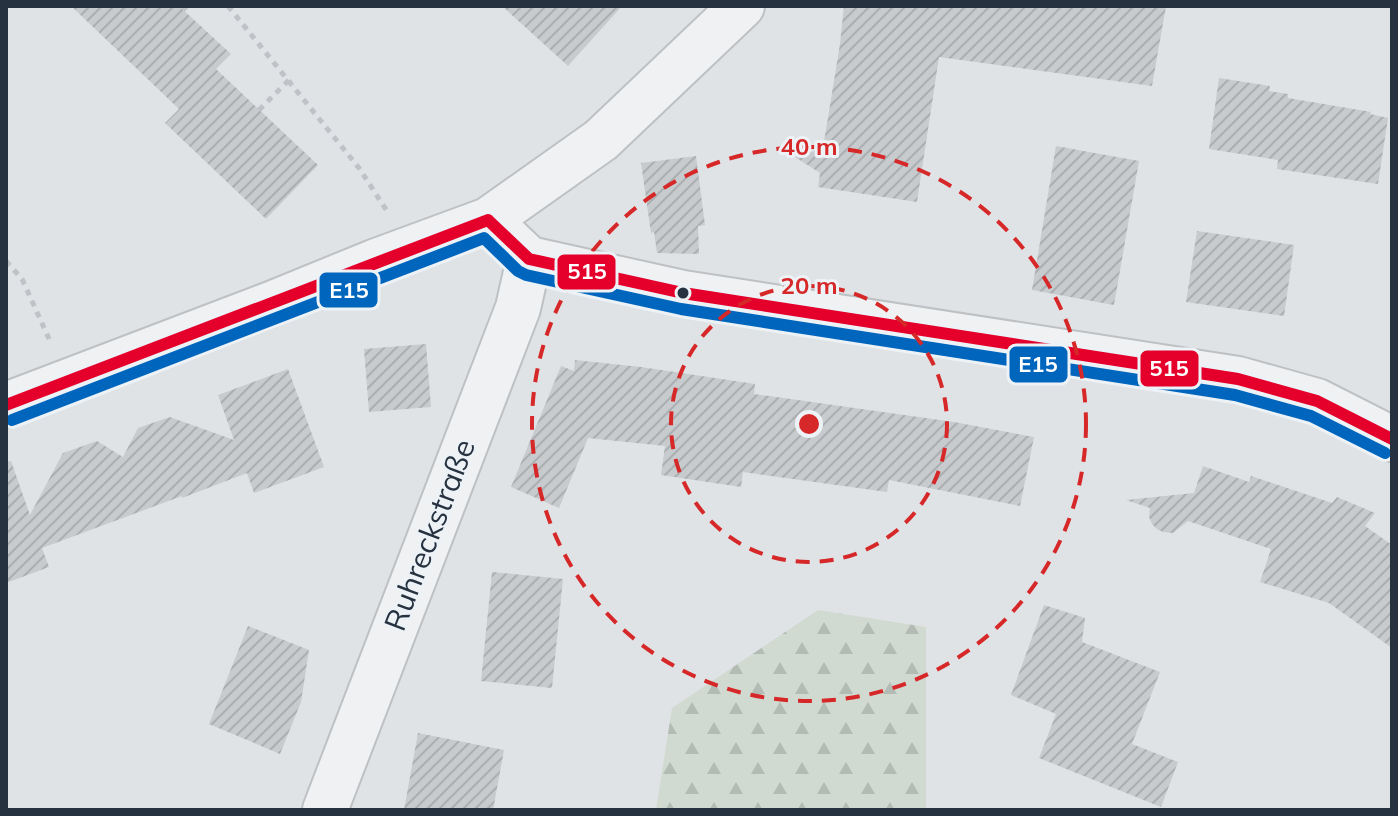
<svg xmlns="http://www.w3.org/2000/svg" width="1398" height="816" viewBox="0 0 1398 816" font-family="Mulish,sans-serif">
  <style>
    .forest { fill: url(#forest-firs) }
    .building { fill: url(#building-hatch) }
    .lines { fill: none; stroke-linecap: round; stroke-linejoin: round }
    .minor-casing { stroke: #bec1c4; stroke-width: 48 }
    .path { stroke: #bfc2c6; stroke-width: 5; stroke-dasharray: 6 6; stroke-linecap: butt }
    .minor { stroke: #f0f1f2; stroke-width: 44 }
    .bus-1-casing { stroke: #edf2f6; stroke-width: 18 }
    .bus-2-casing { stroke: #edf2f6; stroke-width: 18 }
    .bus-1 { stroke: #e4002b; stroke-width: 12 }
    .bus-2 { stroke: #0065bd; stroke-width: 12 }
    .ring { fill: none; stroke: #d62828; stroke-width: 4; stroke-dasharray: 14 10 }
    .bus-dot { fill: #263240; stroke: #edf2f6; stroke-width: 3 }
    .labels { text-anchor: middle; stroke-width: 6; stroke-linejoin: round; paint-order: stroke }
    .street-label { font-size: 30px; fill: #263240; stroke: #edf2f6 }
    .centre { fill: #d62828; stroke: #edf2f6; stroke-width: 4 }
    .ring-label { font-size: 24px; text-anchor: middle; font-weight: bold; fill: #d62828; stroke: #edf2f6; stroke-width: 6; stroke-linejoin: round; paint-order: stroke }
    .line-badge { stroke: #edf2f6; stroke-width: 3 }
    .badge-label { font-size: 22px; text-anchor: middle; font-weight: bold; fill: #fff }
  </style>
  <defs>
    <pattern id="forest-firs" width="22" height="20" patternUnits="userSpaceOnUse" patternTransform="scale(2)"><rect width="22" height="20" fill="#d1dad0"/><path d="M5 1l3.5 6h-7zM16 11l3.5 6h-7z" fill="#b3bcb4"/></pattern>
    <pattern id="building-hatch" width="6" height="6" patternUnits="userSpaceOnUse" patternTransform="scale(2)"><rect width="6" height="6" fill="#c8cbce"/><path d="M-1 1l2-2M0 6l6-6M5 7l2-2" fill="none" stroke="#acafb2"/></pattern>
  </defs>
  <rect width="100%" height="100%" fill="#e0e3e6"/>
  <path class="forest" d="M818,610L926,627V810H656L672,708Z"/>
  <path class="building" d="M71,6H179L231,54L216,69L318,165L266,219L165,123L179,109Z
    M502,6H622L568,66Z
    M844,6H1166L1152,86L939,57L917,202L818,187L820,173L795,157L823,148L840,44Z
    M1219,78L1270,86L1269,91L1288,94V98L1371,112L1370,114L1388,118L1378,184L1277,169L1278,160L1209,149Z
    M1056,146L1139,161L1114,305L1032,290Z
    M696,156L705,225L698,226L699,254L657,253L654,232L651,233L641,163Z
    M1197,231L1294,245L1284,316L1186,302Z
    M426,344L431,407L369,412L364,349Z
    M575,360L641,367L755,384L754,394L954,422L1034,437L1020,506L889,480L887,492L743,472L741,487L661,475L665,446L588,438L559,508L511,487L561,366L574,371Z
    M288,369L324,467L254,493L247,473L182,498V496L42,548L49,567L6,583V462L11,461L30,515L63,453L97,441L123,457L138,428L170,417L234,440L218,395Z
    M1203,466L1249,482L1251,476L1332,503L1337,497L1375,513L1365,526L1392,545V648L1329,603L1260,582L1271,549L1188,521L1173,533L1163,532L1157,529L1152,524L1149,517L1150,508L1126,500L1194,493Z
    M492,572L563,579L552,688L481,681Z
    M1044,605L1085,618L1082,642L1160,672L1132,744L1178,762L1161,807L1039,758L1056,714L1011,695Z
    M248,626L309,650L301,702L280,754L209,724Z
    M418,733L504,750L493,810H404Z"/>
  <g class="lines">
    <defs>
      <path id="minor" d="M488,220L529,259L683,293L1238,379L1317,401L1392,439
        M6,405L271,304L374,262L488,220L601,140L742,6
        M325,810L518,308L529,259"/>
    </defs>
    <use href="#minor" class="minor-casing"/>
    <path class="path" d="M228,6L359,168L387,211
      M183,10L187,6
      M259,110L289,80
      M6,261L22,279L50,341"/>
    <use href="#minor" class="minor"/>
    <defs>
      <path id="bus-1" d="M488,220L529,259L683,293L1238,379L1317,401L1392,439
        M6,405L488,220"/>
      <path id="bus-2" d="M12,420L484,238L518,271L526,275L681,309L1235,395L1311,416L1385,453"/>
    </defs>
    <use href="#bus-1" class="bus-1-casing"/>
    <use href="#bus-2" class="bus-2-casing"/>
    <use href="#bus-1" class="bus-1"/>
    <use href="#bus-2" class="bus-2"/>
  </g>
  <g class="ring">
    <circle cx="809" cy="424" r="138"/>
    <circle cx="809" cy="424" r="277"/>
  </g>
  <circle class="bus-dot" cx="683" cy="293" r="7"/>
  <g class="labels">
    <g class="street-label">
      <text transform="translate(430 535) rotate(-69)" y="10">Ruhreckstraße</text>
    </g>
  </g>
  <circle cx="809" cy="424" r="12" class="centre"/>
  <g class="ring-label">
    <text x="809" y="155">40 m</text>
    <text x="809" y="294">20 m</text>
  </g>
  <g class="line-badge">
    <rect x="556" y="253" width="61" height="38" rx="8" fill="#e4002b"/>
    <rect x="318" y="271" width="61" height="38" rx="8" fill="#0065bd"/>
    <rect x="1008" y="345" width="61" height="39" rx="8" fill="#0065bd"/>
    <rect x="1139" y="349" width="61" height="39" rx="8" fill="#e4002b"/>
  </g>
  <g class="badge-label">
    <text x="587" y="279">515</text>
    <text x="349" y="298">E15</text>
    <text x="1038" y="372">E15</text>
    <text x="1169" y="376">515</text>
  </g>
  <rect width="1398" height="816" fill="none" stroke="#263240" stroke-width="16"/>
</svg>
